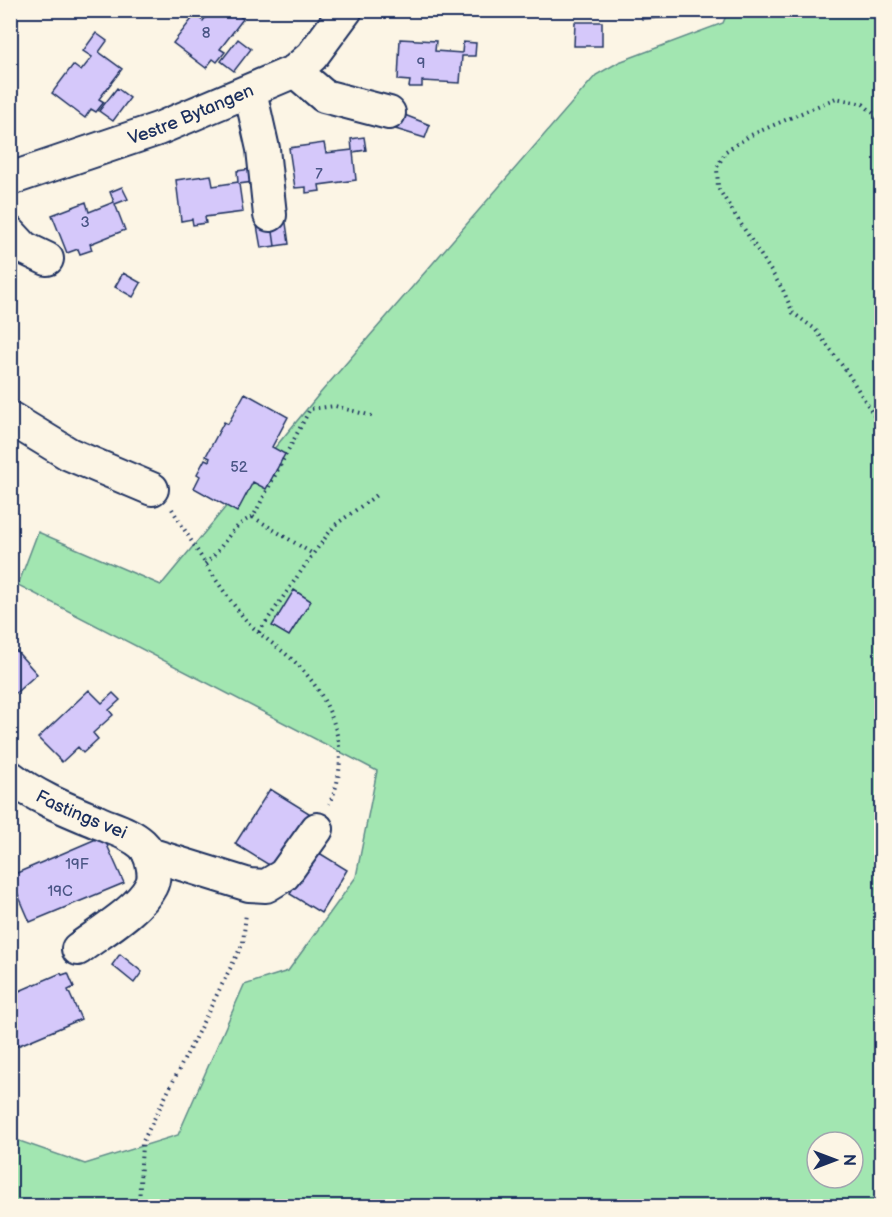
<svg xmlns="http://www.w3.org/2000/svg" width="892" height="1217" viewBox="0 0 892 1217" font-family="'Balsamiq Sans',sans-serif">
  <style>
    .green { fill: #a2e6b1; stroke: #5e8a88; stroke-width: 1.5; fill-rule: evenodd }
    .building { fill: #d5c8fa; stroke: #1b2f5e; stroke-width: 1.5 }
    .lines { fill: none; stroke-linecap: round; stroke-linejoin: round }
    .minor-casing { stroke: #1b2f5e; stroke-width: 36 }
    .path { stroke: #1b2f5e; stroke-width: 4; stroke-dasharray: 1.5 4.5; stroke-linecap: butt }
    .minor { stroke: #fcf5e5; stroke-width: 32 }
    .labels { text-anchor: middle; stroke-width: 4.5; stroke-linejoin: round; paint-order: stroke }
    .number-label { font-size: 15px; fill: #4a5585 }
    .street-label { font-size: 18px; fill: #1b2f5e; stroke: #fcf5e5 }
  </style>
  <rect width="100%" height="100%" fill="#fcf5e5"/>
  <filter id="ink" filterUnits="userSpaceOnUse"><feTurbulence type="fractalNoise" baseFrequency=".0167" numOctaves="2"/><feDisplacementMap in="SourceGraphic" scale="12" xChannelSelector="R" yChannelSelector="G"/><feConvolveMatrix kernelMatrix="1 2 1 2 8 2 1 2 1" color-interpolation-filters="sRGB"/></filter>
  <g filter="url(#ink)">
    <path class="green" d="M728,11H881V1206H11V1138L85,1164L178,1135L244,985L288,971L356,877L377,771L18,585L38,532L161,585L316,398L596,75L619,62L723,23ZM817,1142H853V1178H817Z"/>
    <path class="building" d="M211,10H232L243,19L220,49L225,52L217,62L213,59L206,68L173,43L195,15L203,21Z
      M623,10H680L681,17L642,19V12L624,13Z
      M575,22H602V46H574Z
      M96,33L107,41L99,52L122,69L99,99L104,102L96,112L91,109L85,118L52,93L73,65L81,71L92,57L83,51Z
      M238,39L251,49L234,71L221,61Z
      M400,39L436,41L435,51L462,53L463,42L476,43L475,56H462L460,83L422,81V87H409L410,81L398,80Z
      M117,88L130,98L113,121L99,111Z
      M397,112L430,125L425,138L392,128Z
      M364,137L366,150L353,152L356,180L319,185L320,191L306,193V187L295,188L289,148L324,143L326,153L352,150L351,139Z
      M251,169L253,182L239,184L243,212L205,217L206,223L193,225L192,219L181,221L176,180L211,175L213,186L238,182L237,171Z
      M122,187L128,199L115,204L125,230L90,244L92,250L80,254L78,249L67,253L52,215L86,202L89,212L114,202L110,192Z
      M285,216L289,244L275,246L271,218Z
      M271,218L275,246L261,248L256,220Z
      M123,273L141,283L133,297L115,287Z
      M245,393L288,417L272,447L285,454L266,489L253,482L237,512L194,488L200,476L197,474L205,459L209,461L210,458L206,456L224,422L228,424Z
      M294,590L311,601L289,636L272,626Z
      M12,646L37,674L10,698V648Z
      M89,690L102,703L113,693L120,700L109,710L113,715L93,733L98,739L83,753L78,747L62,762L38,738Z
      M270,789L309,813L274,868L235,844Z
      M103,836L124,883L30,922L10,876Z
      M316,851L347,870L321,913L290,894Z
      M120,954L142,972L134,983L112,965Z
      M61,973L62,975L68,973L74,987L68,990L81,1019L10,1049V995Z"/>
    <g class="lines">
      <defs>
        <g id="minor">
          <path d="M295,71L324,96L389,113"/>
          <path d="M250,91L263,149L270,215"/>
          <path id="s1" d="M10,179L158,129L295,71L312,56L346,10"/>
          <path d="M10,233L24,248L47,259"/>
          <path d="M10,418L69,454L152,489"/>
          <path id="s2" d="M10,777C37,798 69,810 100,823C114,829 130,833 142,844C151,852 157,875 151,886C139,910 99,933 78,949"/>
          <path d="M149,854L249,885L266,886L284,875L317,829"/>
        </g>
      </defs>
      <use href="#minor" class="minor-casing"/>
      <path class="path" d="M882,121L863,104L836,98L751,135L726,151L717,167L718,188L783,290L793,313L815,329L847,372L882,428
        M172,509C195,547 217,585 245,619C260,637 283,649 300,667C334,703 353,758 329,804
        M253,517L313,554
        M205,564C223,550 230,525 253,517L310,409L335,406L372,416
        M259,632L313,554L335,525L378,494
        M139,1206L142,1143L243,943L246,913"/>
      <use href="#minor" class="minor"/>
    </g>
  </g>
  <g class="labels">
    <g class="number-label">
      <text x="206" y="38">8</text>
      <text x="421" y="68">9</text>
      <text x="319" y="179">7</text>
      <text x="85" y="227">3</text>
      <text x="239" y="472">52</text>
      <text x="77" y="869">19F</text>
      <text x="60" y="896">19C</text>
    </g>
    <g class="street-label">
      <text dy="6" stroke="none"><textPath href="#s1" startOffset="192">Vestre Bytangen</textPath></text>
      <text dy="6" stroke="none"><textPath href="#s2" startOffset="81">Fastings vei</textPath></text>
    </g>
  </g>
  <rect width="892" height="1217" fill="none" stroke="#fcf5e5" stroke-width="36"/>
  <rect x="18" y="18" width="856" height="1181" fill="none" stroke="#1b2f5e" stroke-width="2" filter="url(#ink)"/>
  <g transform="translate(835 1160) rotate(90)"><circle r="28" fill="#fcf5e5" stroke="#a2a6af" stroke-width="1.5"/>
  <path d="M0-4.5L10 22L0 15L-10 22Z" fill="#1b2f5e"/>
  <text y="-9" font-size="16" font-weight="bold" text-anchor="middle" fill="#1b2f5e">N</text>
  </g>
</svg>
